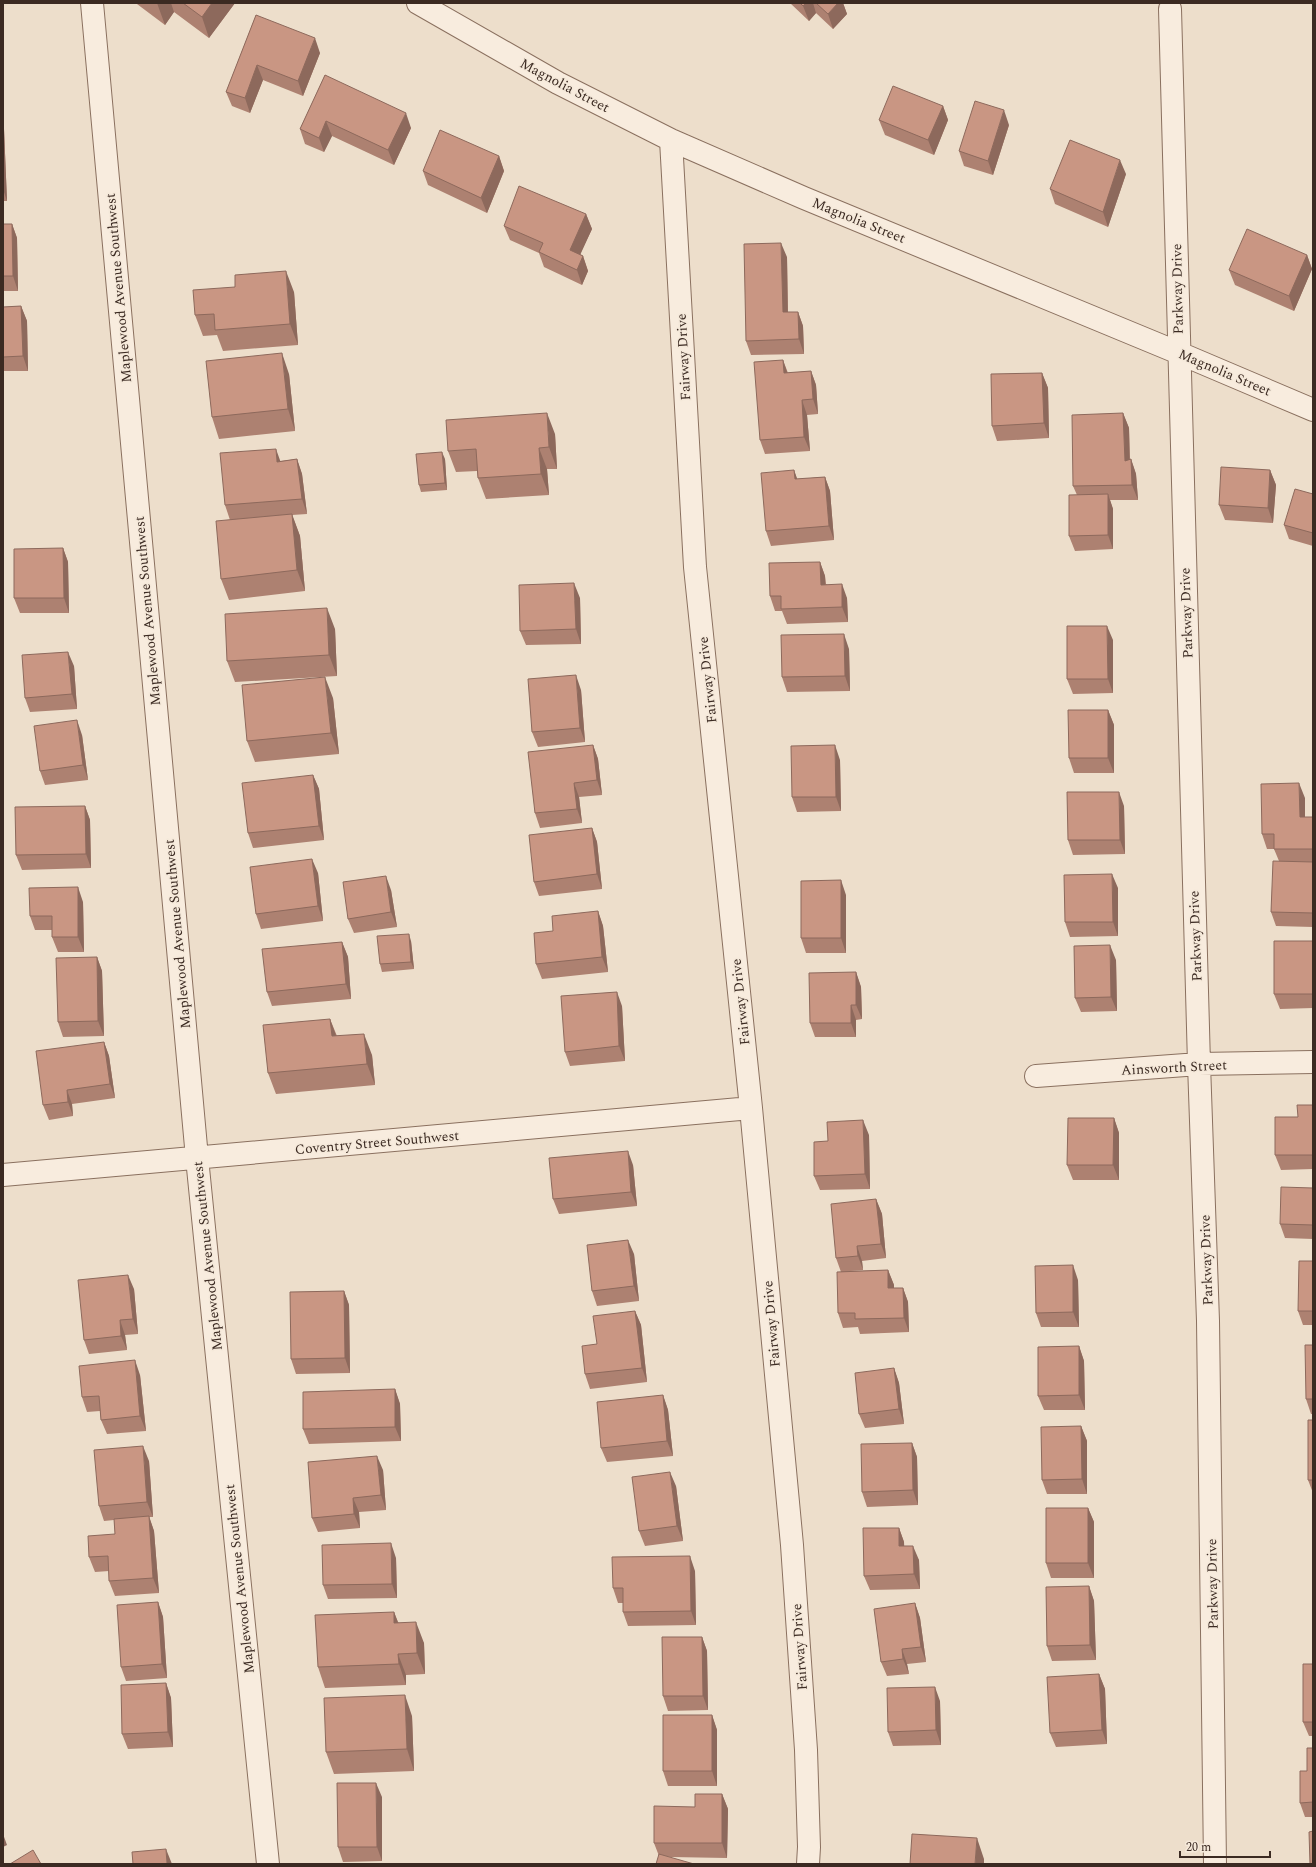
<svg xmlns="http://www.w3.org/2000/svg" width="1316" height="1867" viewBox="0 0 1316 1867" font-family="Spectral,serif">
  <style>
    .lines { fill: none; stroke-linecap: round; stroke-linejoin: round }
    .minor-casing { stroke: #8a705f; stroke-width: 24 }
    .minor { stroke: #f8ecde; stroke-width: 22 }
    .wall { fill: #ad8171 }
    .shaded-wall { fill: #8d695c }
    .building { fill: #c99683; stroke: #8d695c }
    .labels { text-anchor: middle; stroke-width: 3; stroke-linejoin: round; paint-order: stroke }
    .street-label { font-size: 14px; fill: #3b2a22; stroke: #f5e9da }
  </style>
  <rect width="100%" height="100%" fill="#eddecb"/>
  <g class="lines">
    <defs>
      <path id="minor" d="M92,3L197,1158L268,1864
        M418,3L558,83L671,140L804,198L1179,353L1313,410
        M1170,9L1199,1064L1208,1321L1215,1864
        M671,140L695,567L751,1108L792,1545L806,1750L809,1847L808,1864
        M1036,1076L1199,1064L1313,1062
        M3,1175L751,1108"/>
    </defs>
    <use href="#minor" class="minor-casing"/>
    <use href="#minor" class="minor"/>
  </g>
  <path class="wall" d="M137,3H235L209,38L174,12L165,25L137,4Z
    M790,3H843L847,14L833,29L816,13L809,21Z
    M256,15L320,53L303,96L263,80L250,113L232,106L226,92Z
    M325,75L411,128L394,165L332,136L324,152L305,144L300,129Z
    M943,106L948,120L934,155L885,135L879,120Z
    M1009,125L993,175L964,166L959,151Z
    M3,127L4,129L7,201H3Z
    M499,156L504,171L487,213L428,185L423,171Z
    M1126,174L1108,227L1055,204L1050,189Z
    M586,214L592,229L580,254L583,256L588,271L582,285L544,267L539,253L510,240L504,226Z
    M3,224H12L17,238L18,291H3Z
    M1307,255L1312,269L1294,311L1235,285L1229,270Z
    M787,257L788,312H798L803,326L804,354L751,355L746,341Z
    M294,292L298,345L223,351L217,335L203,336L195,315Z
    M21,306L27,321L28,371H3V307Z
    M783,360L788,373L811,371L816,385L818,414L807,415L810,451L765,454L760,440Z
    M1042,373L1048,388L1049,438L997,441L992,426Z
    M289,374L295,431L219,439L212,417Z
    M1123,413L1129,428L1130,460L1131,459L1136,474L1138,500H1110L1113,509V549L1075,551L1069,536L1077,495L1073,486Z
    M555,434L557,469H547L549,495L486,499L478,478L477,471L456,472L448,451Z
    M297,459L302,474L307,514L292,515L300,536L305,591L229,600L221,579L230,520L225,505L281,461Z
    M445,459L447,490L421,492L419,485Z
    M794,470L797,479L825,477L830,491L834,540L771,546L766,531Z
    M1270,470L1276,485L1273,523L1225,520L1219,505Z
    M1313,494V546L1289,539L1284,525Z
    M63,548L68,562L69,613H20L14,598Z
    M820,562L825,576L826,584L847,598L848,622L787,624L782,611H775L770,596Z
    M580,598L581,644L526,645L520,631Z
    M335,629L337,676L235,682L227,661Z
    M1113,640V693L1073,694L1067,679Z
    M849,649L850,691L787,692L782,677Z
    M74,666L77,709L30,712L25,698Z
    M581,690L585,742L538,747L532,732Z
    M333,698L339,754L255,762L247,741Z
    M1108,710L1114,725V773H1074L1069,758Z
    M82,735L88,780L45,785L40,771Z
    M593,745L598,759L602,795L579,797L582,823L540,828L535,813Z
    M840,760L841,811L797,812L792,797Z
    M313,775L319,789L324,840L253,848L248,833Z
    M1305,798V817H1313V927L1276,926L1271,912L1279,861L1274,849H1267L1262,834Z
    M85,806L90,820L91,868L22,870L16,855Z
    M1124,806L1125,854L1073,855L1068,840Z
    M592,828L597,842L602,889L539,896L534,882Z
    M318,873L323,921L261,929L256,914Z
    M1118,888V936L1070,937L1065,922Z
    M391,890L397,927L354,933L348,919Z
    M846,895V953H806L801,938Z
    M83,902L84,952H58L52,937V930H35L30,916Z
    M598,911L603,926L608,972L542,979L536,964L553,931Z
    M411,941L414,969L382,972L380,964Z
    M1313,941V1008L1280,1009L1274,994Z
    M342,942L348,957L351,999L272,1006L267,992Z
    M97,957L102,971L104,1036L63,1037L58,1022Z
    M1116,960L1117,1011L1081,1012L1075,998Z
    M856,972L861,987L862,1019L856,1020V1037H815L810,1023Z
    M622,1006L625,1061L570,1066L565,1052Z
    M330,1019L337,1036L372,1055L375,1085L276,1094L268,1073Z
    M104,1042L109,1056L115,1098L72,1104L73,1116L49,1120L43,1105Z
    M1313,1105V1169L1281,1170L1275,1155L1298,1117Z
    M1114,1118L1119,1133V1180H1073L1067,1165Z
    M869,1135L870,1189L820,1190L814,1176L828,1141Z
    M633,1165L637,1206L559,1214L553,1199Z
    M1313,1188V1239L1285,1238L1280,1224Z
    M876,1199L882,1214L886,1258L862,1261L863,1270L851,1271L888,1270L894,1285V1288H903L908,1302L909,1332L860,1334L858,1327L843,1328L838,1313L841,1272L836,1258Z
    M634,1254L639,1301L597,1306L592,1291Z
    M1313,1261V1325H1303L1298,1311Z
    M1078,1280L1079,1327H1041L1036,1313Z
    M134,1289L138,1334L125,1335L127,1350L89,1354L84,1340Z
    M344,1291L349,1305L350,1373L296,1374L291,1359Z
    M635,1311L641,1325L647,1382L590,1389L585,1374L597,1344Z
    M1313,1345V1414H1311L1306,1399Z
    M1079,1346L1084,1361L1085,1410H1044L1038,1396Z
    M894,1368L899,1383L904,1424L865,1428L859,1414Z
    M140,1375L146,1431L107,1434L101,1420L100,1411L87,1412L82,1397Z
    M395,1389L400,1404L401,1441L309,1444L303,1429Z
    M663,1395L668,1410L673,1456L607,1462L601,1448Z
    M1313,1420V1493L1308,1480Z
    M1081,1426L1087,1441V1494H1047L1042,1480Z
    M912,1443L917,1457L918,1505L867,1507L862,1492Z
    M149,1461L153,1517H149L154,1531L159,1593L115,1596L109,1581V1571L95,1572L89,1557L115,1534L114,1520L104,1521L99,1506Z
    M383,1470L386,1510L359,1512L360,1528L318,1532L312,1518Z
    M676,1486L683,1541L645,1546L639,1531Z
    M1088,1508L1094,1522V1578H1051L1046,1563Z
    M899,1528L904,1542V1546L919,1560L920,1589L870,1590L864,1576Z
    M396,1558L397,1598L328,1599L323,1585Z
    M695,1571L696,1625L628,1626L623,1612V1603H618L613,1588Z
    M1089,1586L1094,1601L1096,1660L1052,1661L1047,1646Z
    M158,1602L163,1617L167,1678L126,1681L121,1667Z
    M915,1603L920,1618L926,1662L907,1664L909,1674L887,1676L881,1662Z
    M394,1612L398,1622L424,1643L425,1674L406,1675V1685L325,1688L318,1667Z
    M702,1637L707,1651L708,1710L668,1711L663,1696Z
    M1313,1664V1736H1309L1303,1722Z
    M1099,1674L1105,1689L1107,1744L1056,1747L1050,1733Z
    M166,1683L171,1698L173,1747L128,1749L122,1734Z
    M940,1701L941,1745L893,1746L888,1732Z
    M712,1715L717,1730V1786H668L663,1771Z
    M412,1716L414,1771L334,1774L326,1752Z
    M1313,1748V1817H1305L1300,1803Z
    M722,1794L728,1809L727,1858L671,1857L659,1856L654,1843L695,1807Z
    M382,1797V1861L343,1862L338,1847Z"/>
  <path class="shaded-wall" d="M157,3H171L174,12L165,25Z
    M212,3H235L209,38L202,17Z
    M806,3H813L816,13L809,21L803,6Z
    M838,3H843L847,14L833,29L828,14Z
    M315,38L320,53L303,96L298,81Z
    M257,65L263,80L250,113L245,98Z
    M943,106L948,120L934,155L928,140Z
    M1004,110L1009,125L993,175L988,161Z
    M406,113L411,128L394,165L388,150Z
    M326,121L332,136L324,152L319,138Z
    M3,127L4,129L7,201L3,189Z
    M499,156L504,171L487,213L481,198Z
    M1120,160L1126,174L1108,227L1103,212Z
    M586,214L592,229L576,264L570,250Z
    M12,224L17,238L18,291L13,276Z
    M781,243L787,257L788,327L783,312Z
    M1307,255L1312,269L1294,311L1289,296Z
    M583,256L588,271L582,285L577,270Z
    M286,271L294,292L298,345L290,324Z
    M21,306L27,321L28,371L23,356Z
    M798,312L803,326L804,354L799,339Z
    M282,353L289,374L295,431L288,409Z
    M783,360L788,375L784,373Z
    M811,371L816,385L818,414L813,399Z
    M1042,373L1048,388L1049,438L1044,423Z
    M802,400L807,415L810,451L804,437Z
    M547,413L555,434L557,469L549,447Z
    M1123,413L1129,428L1130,475L1125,461Z
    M539,448L547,469L549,495L541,474Z
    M276,449L281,463L277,462Z
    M442,452L445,459L447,490L445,483Z
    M297,459L302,474L307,514L302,499Z
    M1131,459L1136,474L1138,500L1132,485Z
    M794,470L799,484L795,479Z
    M1270,470L1276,485L1273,523L1268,508Z
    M825,477L830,491L834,540L829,526Z
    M1108,494L1113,509V549L1108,535Z
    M292,514L300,536L305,591L297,570Z
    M63,548L68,562L69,613L64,598Z
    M820,562L825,576L826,599L821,585Z
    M574,583L580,598L581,644L576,629Z
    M842,584L847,598L848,622L842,607Z
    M327,608L335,629L337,676L329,655Z
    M1107,626L1113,640V693L1108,679Z
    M844,634L849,649L850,691L845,676Z
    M68,652L74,666L77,709L72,694Z
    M576,675L581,690L585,742L580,728Z
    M325,677L333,698L339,754L331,733Z
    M1108,710L1114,725V773L1108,758Z
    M77,720L82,735L88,780L83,765Z
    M593,745L598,759L602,795L597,780Z
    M835,745L840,760L841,811L836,797Z
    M313,775L319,789L324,840L319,826Z
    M574,783L579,797L582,823L577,809Z
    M1299,783L1305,798V831L1300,817Z
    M1119,792L1124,806L1125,854L1120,840Z
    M85,806L90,820L91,868L86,854Z
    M592,828L597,842L602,889L597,874Z
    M312,859L318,873L323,921L318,906Z
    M1112,874L1118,888V936L1113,922Z
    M386,876L391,890L397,927L391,912Z
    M841,880L846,895V953L841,938Z
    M78,887L83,902L84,952L78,937Z
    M598,911L603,926L608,972L602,957Z
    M409,934L411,941L414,969L411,962Z
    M342,942L348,957L351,999L346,984Z
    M1110,945L1116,960L1117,1011L1111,997Z
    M97,957L102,971L104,1036L98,1021Z
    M856,972L861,987L862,1019L856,1005Z
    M617,992L622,1006L625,1061L619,1046Z
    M851,1005L856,1020V1037L851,1023Z
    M330,1019L338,1041L332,1036Z
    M364,1034L372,1055L375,1085L367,1064Z
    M104,1042L109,1056L115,1098L110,1084Z
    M67,1090L72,1104L73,1116L68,1102Z
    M1114,1118L1119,1133V1180L1113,1165Z
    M863,1120L869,1135L870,1189L865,1174Z
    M628,1151L633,1165L637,1206L631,1192Z
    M876,1199L882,1214L886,1258L881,1244Z
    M628,1240L634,1254L639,1301L634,1286Z
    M857,1246L862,1261L863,1270L858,1256Z
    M1073,1265L1078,1280L1079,1327L1073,1312Z
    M888,1270L894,1285V1302L888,1288Z
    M128,1275L134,1289L138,1334L133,1319Z
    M903,1288L908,1302L909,1332L904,1318Z
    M344,1291L349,1305L350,1373L345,1358Z
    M635,1311L641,1325L647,1382L642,1368Z
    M120,1320L125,1335L127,1350L121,1336Z
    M1079,1346L1084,1361L1085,1410L1079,1395Z
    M135,1360L140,1375L146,1431L140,1416Z
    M894,1368L899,1383L904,1424L899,1409Z
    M395,1389L400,1404L401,1441L395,1427Z
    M663,1395L668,1410L673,1456L667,1441Z
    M1081,1426L1087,1441V1494L1082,1479Z
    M912,1443L917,1457L918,1505L913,1490Z
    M143,1446L149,1461L153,1517L147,1502Z
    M377,1456L383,1470L386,1510L381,1495Z
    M670,1472L676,1486L683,1541L677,1526Z
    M353,1498L359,1512L360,1528L354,1514Z
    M1088,1508L1094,1522V1578L1088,1563Z
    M149,1516L154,1531L159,1593L153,1578Z
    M899,1528L904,1542L905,1561L899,1546Z
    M391,1543L396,1558L397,1598L392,1584Z
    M913,1546L919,1560L920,1589L914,1574Z
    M690,1556L695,1571L696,1625L691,1611Z
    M1089,1586L1094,1601L1096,1660L1090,1645Z
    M158,1602L163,1617L167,1678L162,1664Z
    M915,1603L920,1618L926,1662L921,1647Z
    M394,1612L402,1633L394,1623Z
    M416,1622L424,1643L425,1674L417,1653Z
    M702,1637L707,1651L708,1710L703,1696Z
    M902,1649L907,1664L909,1674L903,1659Z
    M398,1654L406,1675V1685L399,1664Z
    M1099,1674L1105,1689L1107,1744L1102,1730Z
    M166,1683L171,1698L173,1747L168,1732Z
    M935,1687L940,1701L941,1745L936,1730Z
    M405,1695L412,1716L414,1771L407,1749Z
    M712,1715L717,1730V1786L712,1771Z
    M376,1783L382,1797V1861L377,1847Z
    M722,1794L728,1809L727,1858L722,1843Z
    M3,1834L7,1845L3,1847Z
    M977,1838L984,1859V1864H975Z
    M166,1849L172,1864H167Z"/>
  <path class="building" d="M183,3H212L202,17Z
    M800,3H806L803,6Z
    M816,3H838L828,14Z
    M256,15L315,38L298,81L257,65L245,98L226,92Z
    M325,75L406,113L388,150L326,121L319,138L300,129Z
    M893,86L943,106L928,140L879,120Z
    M975,101L1004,110L988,161L959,151Z
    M440,130L499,156L481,198L423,171Z
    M1070,140L1120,160L1103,212L1050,189Z
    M519,186L586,214L570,250L583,256L577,270L539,252L543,243L504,226Z
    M3,224H12L13,276H3Z
    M1247,229L1307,255L1289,296L1229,270Z
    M781,243L783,312H798L799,339L746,341L744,244Z
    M286,271L290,324L215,330L214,314L195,315L193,290L235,287V275Z
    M21,306L23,356L3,357V307Z
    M282,353L288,409L212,417L206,361Z
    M783,360L784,373L811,371L813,399L802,400L804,437L760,440L754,362Z
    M1042,373L1044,423L992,426L991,374Z
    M547,413L549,447L539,448L541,474L478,478L476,449L448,451L446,420Z
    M1123,413L1125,461L1131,459L1132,485L1073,486L1072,415Z
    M276,449L277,462L297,459L302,499L225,505L220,453Z
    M442,452L445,483L419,485L416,454Z
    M1221,467L1270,470L1268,508L1219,505Z
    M794,470L795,479L825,477L829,526L766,531L761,473Z
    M1295,489L1313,494V533L1284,525Z
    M1108,494V535L1069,536V495Z
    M292,514L297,570L221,579L216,521Z
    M63,548L64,598H14V549Z
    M820,562L821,585L842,584V607L781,609V596H770L769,563Z
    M574,583L576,629L520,631L519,585Z
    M327,608L329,655L227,661L225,614Z
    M1067,626H1107L1108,679H1067Z
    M844,634L845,676L782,677L781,635Z
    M68,652L72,694L25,698L22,655Z
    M576,675L580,728L532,732L528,679Z
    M325,677L331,733L247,741L242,685Z
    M1068,710H1108V758H1069Z
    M77,720L83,765L40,771L34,726Z
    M593,745L597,780L574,783L577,809L535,813L528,752Z
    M835,745L836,797H792L791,746Z
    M313,775L319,826L248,833L242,783Z
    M1299,783L1300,817H1313V849H1274V834H1262L1261,784Z
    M1067,792H1119L1120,840H1068Z
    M85,806L86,854L16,855L15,807Z
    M592,828L597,874L534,882L529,835Z
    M312,859L318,906L256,914L250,867Z
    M1273,861L1313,862V913L1271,912Z
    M1112,874L1113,922H1065L1064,875Z
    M386,876L391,912L348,919L343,882Z
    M841,880V938H801V881Z
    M78,887V937H52V916H30L29,888Z
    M598,911L602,957L536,964L534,933L553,931L552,916Z
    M409,934L411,962L380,964L377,936Z
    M1274,941H1313V994H1274Z
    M342,942L346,984L267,992L262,949Z
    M1110,945L1111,997L1075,998L1074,946Z
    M97,957L98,1021L58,1022L56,958Z
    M856,972V1005H851V1023H810L809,973Z
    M617,992L619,1046L565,1052L561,996Z
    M330,1019L332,1036L364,1034L367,1064L268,1073L263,1025Z
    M104,1042L110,1084L67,1090L68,1102L43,1105L36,1051Z
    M1297,1105H1313V1155H1275V1117H1298Z
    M1068,1118H1114L1113,1165H1067Z
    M863,1120L865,1174L814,1176V1142L828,1141L827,1122Z
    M628,1151L631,1192L553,1199L549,1158Z
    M1281,1187L1313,1188V1225L1280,1224Z
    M876,1199L881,1244L857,1246L858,1256L836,1258L831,1204Z
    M628,1240L634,1286L592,1291L587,1245Z
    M1299,1261H1313V1311H1298Z
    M1073,1265V1312L1036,1313L1035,1266Z
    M888,1270V1288H903L904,1318L855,1319V1313H838L837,1272Z
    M128,1275L133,1319L120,1320L121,1336L84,1340L78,1280Z
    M344,1291L345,1358L291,1359L290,1292Z
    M635,1311L642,1368L585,1374L582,1346L597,1344L593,1316Z
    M1305,1345H1313V1399H1306Z
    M1079,1346V1395L1038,1396V1347Z
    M135,1360L140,1416L101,1420L99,1396L82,1397L79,1366Z
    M894,1368L899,1409L859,1414L855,1373Z
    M395,1389V1427L303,1429V1392Z
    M663,1395L667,1441L601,1448L597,1402Z
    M1308,1420H1313V1480H1308Z
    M1081,1426L1082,1479L1042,1480L1041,1427Z
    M912,1443L913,1490L862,1492L861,1444Z
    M143,1446L147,1502L99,1506L94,1450Z
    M377,1456L381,1495L353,1498L354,1514L312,1518L308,1462Z
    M670,1472L677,1526L639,1531L632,1477Z
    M1046,1508H1088V1563H1046Z
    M149,1516L153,1578L109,1581L108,1556L89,1557L88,1536L115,1534L114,1519Z
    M863,1528H899V1546H913L914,1574L864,1576Z
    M391,1543L392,1584L323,1585L322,1545Z
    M690,1556L691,1611L623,1612V1588H613L612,1557Z
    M1089,1586L1090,1645L1047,1646L1046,1587Z
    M158,1602L162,1664L121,1667L117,1605Z
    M915,1603L921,1647L902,1649L903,1659L881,1662L874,1609Z
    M394,1612V1623L416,1622L417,1653L398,1654L399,1664L318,1667L315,1615Z
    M662,1637H702L703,1696H663Z
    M1303,1664H1313V1722H1303Z
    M1099,1674L1102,1730L1050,1733L1047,1677Z
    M166,1683L168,1732L122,1734L121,1685Z
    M935,1687L936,1730L888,1732L887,1688Z
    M405,1695L407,1749L326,1752L324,1698Z
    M663,1715H712V1771H663Z
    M1307,1748H1313V1802L1300,1803V1771H1307Z
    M337,1783H376L377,1847H338Z
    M695,1794H722V1843H654V1806L695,1807Z
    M1313,1831V1864H1310L1309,1832Z
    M912,1834L977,1838L975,1864H910Z
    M166,1849L167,1864H133L132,1852Z
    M33,1850L41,1864H10Z
    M659,1854L694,1864H656Z"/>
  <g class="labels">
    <g class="street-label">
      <text transform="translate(565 85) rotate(28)" y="5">Magnolia Street</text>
      <text transform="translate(859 220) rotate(22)" y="5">Magnolia Street</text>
      <text transform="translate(118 288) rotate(-95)" y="5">Maplewood Avenue Southwest</text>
      <text transform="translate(1177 289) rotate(-91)" y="5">Parkway Drive</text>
      <text transform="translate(683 357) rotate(-93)" y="5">Fairway Drive</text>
      <text transform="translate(1225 372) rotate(23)" y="5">Magnolia Street</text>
      <text transform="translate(147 611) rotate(-95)" y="5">Maplewood Avenue Southwest</text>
      <text transform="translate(1186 613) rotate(-92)" y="5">Parkway Drive</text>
      <text transform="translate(707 680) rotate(-96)" y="5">Fairway Drive</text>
      <text transform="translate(177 934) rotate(-95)" y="5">Maplewood Avenue Southwest</text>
      <text transform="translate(1195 936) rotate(-92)" y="5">Parkway Drive</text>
      <text transform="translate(740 1002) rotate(-96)" y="5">Fairway Drive</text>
      <text transform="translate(1174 1067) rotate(-3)" y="5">Ainsworth Street</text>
      <text transform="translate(377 1142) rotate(-5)" y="5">Coventry Street Southwest</text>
      <text transform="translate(207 1256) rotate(-96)" y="5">Maplewood Avenue Southwest</text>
      <text transform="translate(1206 1260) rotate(-92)" y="5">Parkway Drive</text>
      <text transform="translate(771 1324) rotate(-95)" y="5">Fairway Drive</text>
      <text transform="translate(239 1579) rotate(-96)" y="5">Maplewood Avenue Southwest</text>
      <text transform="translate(1212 1584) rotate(-91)" y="5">Parkway Drive</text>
      <text transform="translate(799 1647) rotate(-94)" y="5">Fairway Drive</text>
    </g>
  </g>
  <rect width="1316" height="1867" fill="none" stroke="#3b2a22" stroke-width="8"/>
  <path d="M1180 1851v6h90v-6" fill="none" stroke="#3b2a22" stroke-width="2"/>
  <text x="1186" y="1851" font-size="12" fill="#3b2a22" stroke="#f5e9da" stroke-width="3" paint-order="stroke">20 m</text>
</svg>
